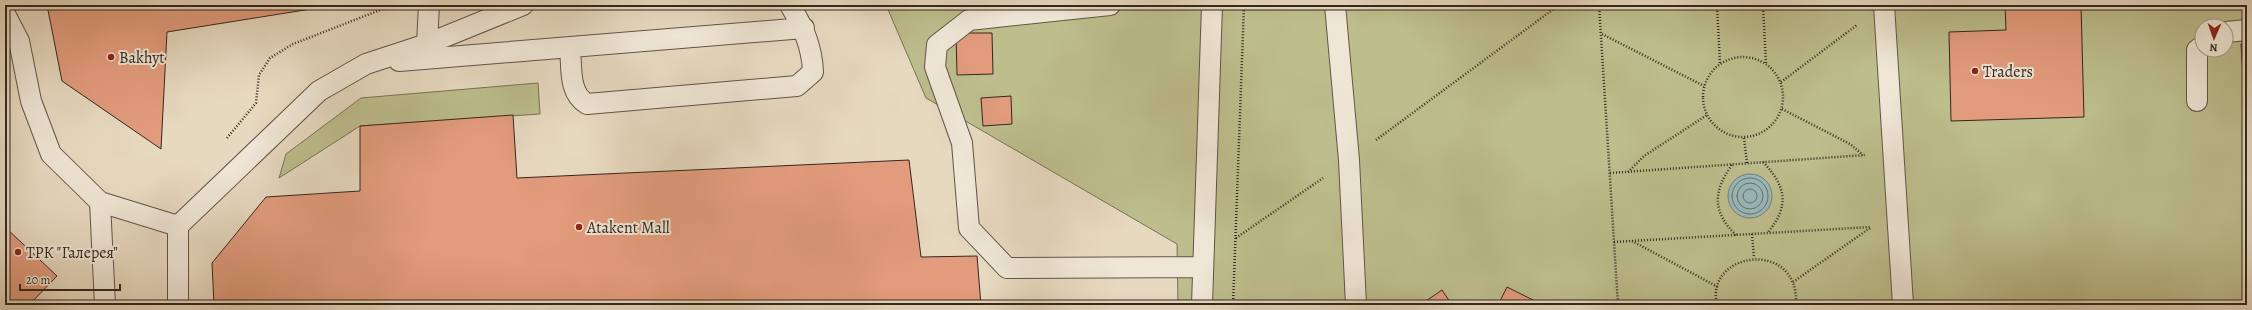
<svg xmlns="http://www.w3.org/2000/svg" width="2252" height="310" viewBox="0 0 2252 310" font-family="Alegreya,serif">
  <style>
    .green { fill: #bdbd8d; stroke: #787256; fill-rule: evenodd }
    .water { fill: #99b9ba; stroke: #717f7c }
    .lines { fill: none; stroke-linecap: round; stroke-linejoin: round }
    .shore { stroke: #66706c; stroke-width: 1 }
    .building { fill: #e29c7d; stroke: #34271e }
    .service-casing { stroke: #615446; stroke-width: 22 }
    .path { stroke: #34271e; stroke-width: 2.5; stroke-dasharray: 1 2; stroke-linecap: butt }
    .service { stroke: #efe6d6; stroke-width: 20 }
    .poi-dot { fill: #8f2418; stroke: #efe6d6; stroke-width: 1.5 }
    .labels { text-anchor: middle; stroke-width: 4; stroke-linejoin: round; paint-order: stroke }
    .poi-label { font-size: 16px; fill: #34271e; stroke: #efe6d6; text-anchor: start }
  </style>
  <rect width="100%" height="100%" fill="#e7d9c0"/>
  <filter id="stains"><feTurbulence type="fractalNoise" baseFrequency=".005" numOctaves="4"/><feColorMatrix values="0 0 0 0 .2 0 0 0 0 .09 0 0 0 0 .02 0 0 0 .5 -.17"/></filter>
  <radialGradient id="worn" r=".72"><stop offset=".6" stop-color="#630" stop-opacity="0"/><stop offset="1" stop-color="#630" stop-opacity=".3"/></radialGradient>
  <path class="green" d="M886,5H2247V305H1178L1177,244L926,98ZM2202,26H2226V50H2202Z
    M538,83L540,114L360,126L279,178L286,154L361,98Z"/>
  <path class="water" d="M1728 196a22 22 0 1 1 44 0a22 22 0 1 1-44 0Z"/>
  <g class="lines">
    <path class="shore" d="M1732 196a18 18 0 1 1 36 0a18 18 0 1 1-36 0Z
      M1737 196a13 13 0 1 1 26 0a13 13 0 1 1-26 0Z
      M1743 196a7 7 0 1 1 14 0a7 7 0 1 1-14 0Z"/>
  </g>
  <path class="building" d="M47,5H330V6L167,32L161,149L62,81Z
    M2005,5H2081L2084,117L1951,121L1949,32L2006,30Z
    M956,33H992L993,74L957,75Z
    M2241,44H2247V135Z
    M1011,96L1012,124L983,126L981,98Z
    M513,115L517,178L909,160L921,257L977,256L981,305H214L212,263L266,197L360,191V126Z
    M5,227L57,276L29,305H5Z
    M1507,287L1543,305H1498Z
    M1442,290L1452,305H1420Z"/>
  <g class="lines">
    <defs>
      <path id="service" d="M1110,5L969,20L937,45L935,67L962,143L969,228L1007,268L1203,267
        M1335,5L1349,160L1356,305
        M1884,5L1903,305
        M5,14L19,41L31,101L51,154L100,202L178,226
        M2226,32L2247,30
        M427,44L429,5
        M570,47C572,67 568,93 587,104L797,86L813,72C812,46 803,27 790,5
        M399,61L804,28
        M2197,101V50L2202,46
        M100,202L105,305
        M178,305V226L319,91L366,64L427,44L523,5
        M1202,305L1212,5"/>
    </defs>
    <use href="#service" class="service-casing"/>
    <path class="path" d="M1599,5L1618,305
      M1717,5L1720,64
      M1763,5L1766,64
      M1602,34L1704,86
      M1703 97a40 40 0 1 1 80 0a40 40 0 1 1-80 0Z
      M1781,82L1857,25
      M1782,109L1850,144L1863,155
      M227,138L256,103L259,75L270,58L293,44L393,5
      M1744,138L1747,163
      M1376,140L1559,5
      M1763,162C1786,186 1790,206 1768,232
      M1732,165C1713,191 1712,212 1736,235
      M1628,172L1644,156L1707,115
      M1610,173L1865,155
      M1752,234L1754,258
      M1236,238L1323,178
      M1632,241L1718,287
      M1614,242L1871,227
      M1793,282L1870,228
      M1233,305L1244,5
      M1717,305C1704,251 1800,238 1796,305"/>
    <use href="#service" class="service"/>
  </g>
  <g class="poi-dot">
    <circle cx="111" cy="57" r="4"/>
    <circle cx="1975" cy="71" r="4"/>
    <circle cx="579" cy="227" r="4"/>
    <circle cx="18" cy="252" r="4"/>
  </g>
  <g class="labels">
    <g class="poi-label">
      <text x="119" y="63">Bakhyt</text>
      <text x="1983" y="77">Traders</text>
      <text x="587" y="233">Atakent Mall</text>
      <text x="26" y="258">ТРК "Галерея"</text>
    </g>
  </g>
  <rect width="2252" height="310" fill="none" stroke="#e7d9c0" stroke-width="20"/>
  <rect x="6" y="6" width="2240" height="298" fill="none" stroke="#34271e" stroke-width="2"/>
  <rect x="10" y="10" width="2232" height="290" fill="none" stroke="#34271e"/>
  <g transform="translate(2214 38) rotate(182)"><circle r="19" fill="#efe6d6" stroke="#a49a8c"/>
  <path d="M0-3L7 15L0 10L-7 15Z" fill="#8f2418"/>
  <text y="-6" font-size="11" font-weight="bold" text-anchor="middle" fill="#34271e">N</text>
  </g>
  <path d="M20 284v6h100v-6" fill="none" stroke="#34271e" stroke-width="2"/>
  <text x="26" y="284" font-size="12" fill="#34271e" stroke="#efe6d6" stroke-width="3" paint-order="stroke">20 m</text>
  <rect width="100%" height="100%" filter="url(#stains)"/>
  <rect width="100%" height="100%" fill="url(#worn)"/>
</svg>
